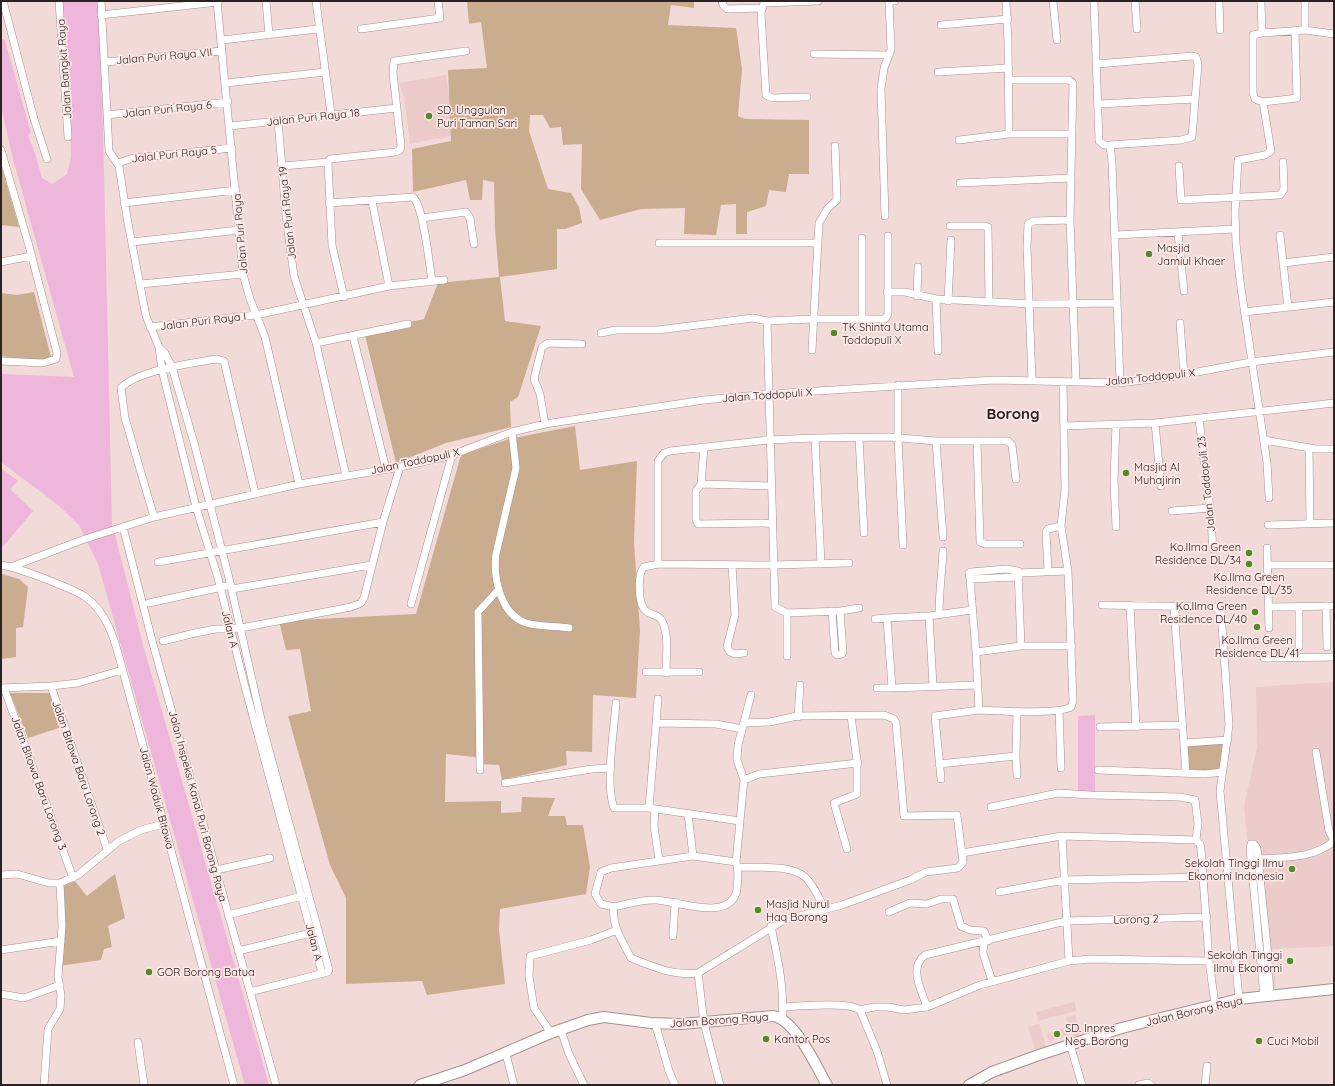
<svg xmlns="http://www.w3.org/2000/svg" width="1335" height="1086" viewBox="0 0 1335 1086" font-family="Quicksand,sans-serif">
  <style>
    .built { fill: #ebccca }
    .green { fill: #caad8f }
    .water { fill: #edb6da }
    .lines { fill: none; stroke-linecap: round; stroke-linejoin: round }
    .canal { stroke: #edb6da; stroke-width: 9 }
    .minor-casing { stroke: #a5918f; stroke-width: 8 }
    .secondary-casing { stroke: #a5918f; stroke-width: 12 }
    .minor { stroke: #fff; stroke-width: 7 }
    .secondary { stroke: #fff; stroke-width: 10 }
    .poi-dot { fill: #558b26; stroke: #fee8e6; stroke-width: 1.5 }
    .labels { text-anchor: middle; stroke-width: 3.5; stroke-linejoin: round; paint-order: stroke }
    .street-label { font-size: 11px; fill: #2b2323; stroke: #fee8e6 }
    .poi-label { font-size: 11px; fill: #2b2323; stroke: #fee8e6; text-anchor: start }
    .district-label { font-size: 15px; font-weight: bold; fill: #2b2323; stroke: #fee8e6 }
  </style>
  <rect width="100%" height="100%" fill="#f1dad8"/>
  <path class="built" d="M446,75L454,135L410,144L404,97L399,83Z
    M1334,682V946L1272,949L1276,987L1262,990L1244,806L1257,748L1256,687Z
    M1074,1002L1077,1011L1038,1021L1036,1012Z
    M1075,1015L1082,1035L1073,1038L1066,1018Z
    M1039,1024L1046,1047L1035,1049L1028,1027Z
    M1066,1027L1068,1035L1049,1042L1047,1034Z"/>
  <path class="green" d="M467,1H694V8L671,5L668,25L736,28L742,69L738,116L745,119L809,120V174H789L786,192L769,190L766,206L747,212V234H736V204L721,205L716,235L684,234L685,208L641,209L600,220L581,189L582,144L563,145L561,127L550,128L543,115H530L529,131L548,189L571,193L579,207L582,223L565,229H557V269L500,277L505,321L541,326L518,397L510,402L511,427L446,443L396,463L364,331L424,319L438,283L499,277L495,229L494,182L483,180L482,200H470L466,180L413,192L412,149L451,141L448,70L487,68L481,22L469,24Z
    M1,165L19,227L1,225Z
    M34,292L51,357L41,362L1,356V293L17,295Z
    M575,426L580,470L637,461L634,542L640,630L636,698L593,695L592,752L566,751L567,765L502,780L499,765L480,764L475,757L446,754L445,802L501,801V813L521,812L522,797L555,798L548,816H565L567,825H583L590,867L586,894L500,909L499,930L505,984L427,995L422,981L346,984V898L330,865L288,716L311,711L300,649L286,650L279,621L416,614L461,455L509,439Z
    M2,574L19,579L28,587L23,627L16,628V657L2,659L1,671Z
    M10,693H51L62,727L28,738Z
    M1228,740L1222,772L1186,773L1185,743Z
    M115,874L125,918L108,926L112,947L104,949L101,960L59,966L64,886L75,881L87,896Z"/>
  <path class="water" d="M62,1H100L112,523L143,645L269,1085H245L98,564L79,525L57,504L1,462V374L74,377L13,159L1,106V44L8,84L36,156L42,178L52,184L67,174L71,157L70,90Z
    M1,468L18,481L10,489L33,511L1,549Z
    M1095,715V793L1078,791V716Z"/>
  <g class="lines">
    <path class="canal" d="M1,43L26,132"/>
    <defs>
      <path id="minor" d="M3,1L34,119L47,159
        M59,1L68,137
        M101,1L109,151L119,166L127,218L146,316L159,347L162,370L196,507L218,578L244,683L322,973
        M217,1L243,274L250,299L265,337L299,484
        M266,1L269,35
        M316,1L331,114
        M722,1L723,5L727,9L761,8
        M764,1V3L818,1
        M1006,1L1008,42L1009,134H1072
        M1053,1L1057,40
        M1094,1L1099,141L1104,145H1110L1112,162L1120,383
        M1135,1L1137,29
        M1219,1L1220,30
        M1261,1L1262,33L1305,30L1334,34
        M764,3L761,13L766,95L772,98L807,97
        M101,15L218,2
        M941,25L1008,19
        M361,29L440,18L438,1
        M1305,30V1
        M1262,33L1253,35V93L1255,99L1263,102L1297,98L1295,31
        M222,40L318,29
        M814,54L889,55
        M105,62L222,51
        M1097,64L1193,56L1196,57L1198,64L1192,137L1181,140L1110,145
        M938,72L1009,68
        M1009,80H1069L1073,83L1070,220L1076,382
        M226,83L325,72
        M1263,102L1271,151L1265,155L1238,160L1235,213L1236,243L1240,281L1267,463L1269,498
        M1099,104L1195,99
        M107,115L228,102
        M278,121L286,215L294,276L316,343L346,476
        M230,126L397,108
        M959,140L1009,134
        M1,150L29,246L57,353L56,359L43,363L1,361
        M328,162L332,245L344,297
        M118,163L133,158L232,148
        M283,166L328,162L330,159L396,152L400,150L401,146L393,73L394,61L466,51
        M1179,166L1181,200L1280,195L1284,189L1283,162
        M960,183L1071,178
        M372,201L389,286
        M124,203L236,190
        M329,203L413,197C424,207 429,264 432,281
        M885,216L881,89L884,68L891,50L889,1H895
        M422,218L466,212L470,218L474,244
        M950,226H985L988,227L989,302
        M1178,233L1184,291
        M1115,235L1235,229
        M1280,235L1288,307
        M862,238V320
        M132,242L239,230
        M659,243H817
        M1,262L31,256
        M1283,263L1334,257
        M141,284L243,274
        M887,292H905L936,299L938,351
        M917,296L918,267
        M936,299L1030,304L1117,303
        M948,301L951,240
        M1244,312L1334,302
        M1180,323L1184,375
        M150,327L256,315L389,286L444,280
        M601,333L616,330H658L753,318L767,321
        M353,336L386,469
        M316,343L408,324
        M159,347L165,353L172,367L194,443L228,574L263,728L329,970L328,972L250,992
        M812,350L819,223L828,208L837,200L835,146
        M1032,381L1027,247L1028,224L1034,221L1070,220
        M898,385V439L903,545
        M1199,419L1210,508L1213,549
        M1155,423L1161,486
        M545,424L540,394L534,379L542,347L548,343L582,344
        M1116,425L1114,480L1116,527
        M1064,426L1155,423L1334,403
        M512,432L516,468L496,554C493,577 500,614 526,623C540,627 556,626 569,628
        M815,438L821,564
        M859,438L864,533
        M1264,440L1316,449H1334
        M936,441L943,537
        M977,441L980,542L985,544H1020
        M704,447L701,484L771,486
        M1309,448L1310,522
        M701,484L696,491V520L698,524L772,523
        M1172,511L1210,508
        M154,517L125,418L121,388C138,370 193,363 217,359L224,361L255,493
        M1268,525L1334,523
        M123,527L153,644L276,1085
        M1267,548L1269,628
        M158,562L383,522
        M658,564V461L664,453L670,451L769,440L815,438L889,437L936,441H1008L1012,445L1016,479
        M1,565C18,568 35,575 51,581C62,586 74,590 84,596C113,615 118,656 127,686L234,1085
        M732,565L735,615L727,647L730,652L735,654L744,653
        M1268,565H1334
        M11,567L82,540L154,517L299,484L400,467L452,455L512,432L545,424L704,400L769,394L994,380L1120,383L1176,376L1251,362L1334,352
        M1048,572L1046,532L1048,529L1061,526
        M1019,573L1068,571
        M970,579L1019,577
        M232,589L371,565
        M149,603L231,585
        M411,604L452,455
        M1102,605L1212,607L1216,608L1221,613L1229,725L1220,791L1239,999
        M1130,605L1136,727
        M1326,606L1327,647
        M1174,607L1186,773
        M1269,607L1334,606
        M859,608L840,611L787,613L775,607L767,321L813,319H885L888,314V236
        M972,610L929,616L887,618L892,688L977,685
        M832,611L835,653L837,655L842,654L843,652L840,611
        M787,613V656
        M939,614C939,593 942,573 943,551
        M929,616L933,685
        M875,619L887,618
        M163,641L195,633L216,629L241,628L351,607L361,603L364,598L383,522L400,467
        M1021,646L1018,571L1006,569L971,572L969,573L970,579L976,652L979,710C998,711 1056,715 1071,707L1073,701L1068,571L1061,526L1065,489L1063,383
        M1299,647V607
        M976,652L1021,646H1072
        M1264,658L1334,657
        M646,672H699
        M666,673C666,657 669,637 663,623C660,614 652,616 646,611C638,605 637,574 644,567L658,564L773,565L849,563
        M51,686L107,849
        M1,688L51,686L78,683L122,670
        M4,688L73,878
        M877,688H892
        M616,703C614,730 605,785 614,808H649L740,821
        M1059,710L1061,768
        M798,717L800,685
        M657,723L716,724L742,729
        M744,723L770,722L797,716L884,715L894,719L896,723L904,816L957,815L963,862L958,868L926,872L910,880L842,905L784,920L698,973C674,976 653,967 631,958C623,942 611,925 614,907C628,904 642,899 656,900C678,901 732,923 737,889C738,880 739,870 736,862L744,780L737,760L738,745L751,695
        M1100,727L1183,725
        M1185,743L1228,740
        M1316,752L1329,831L1334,840
        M1016,756L1017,775
        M939,764L1016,756L1017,712
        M480,770L478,612L499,589
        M1098,770L1205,774L1222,772
        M941,779L935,716L979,710
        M744,780L759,774L858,763
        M505,783L592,769L611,768
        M991,807L1058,793L1091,795L1180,797L1195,800L1198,823L1196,840L1200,844L1201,849L1209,961L1215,1004
        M649,808L658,699
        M655,809L654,826L659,860
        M688,814L693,856
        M1062,836L1069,961
        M847,849L834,803L857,794V761L851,716
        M962,853L1062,836L1196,840
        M1258,859C1285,857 1313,859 1334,841
        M737,867C755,868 791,864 805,877C814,885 819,899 825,909
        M216,870L270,858
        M1,875L17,874L49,883H60L78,875L119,841L141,830L163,824
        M999,892L1064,880L1204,877
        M614,907L601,904L595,894L601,872L611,868L693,856L736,862
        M889,912L910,903L927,904L941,899H953L961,926L970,930L984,931L988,941
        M228,915L302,896
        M771,926C777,956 785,988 782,1019
        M673,936L675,902
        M984,942L983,953L992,981
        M1,950L61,941
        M238,951L311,933
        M698,973L704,1023L720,1085
        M1,994L24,998L60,985
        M1264,996L1250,849L1251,844H1254L1257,848L1267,945L1270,996
        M783,1007C800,1006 848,1001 860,1010L874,1007H888L904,1010L927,1007L980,985L1069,961L1090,959L1209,961
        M927,1007C922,991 908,968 925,955L1066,921L1207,917
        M860,1010L877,1051L887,1085
        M655,1023L669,1071L675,1085
        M561,1030L569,1054L584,1085
        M551,1033L534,1008L529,976L530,956L591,940L617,930
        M138,1042L144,1085
        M1070,1044L1082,1085
        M506,1054L514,1085
        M44,1085L48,1029L60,1009L61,995L58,977L62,926L60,883
        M1139,1085L1148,1083L1151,1085
        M1205,1085L1207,1066"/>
      <path id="secondary" d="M420,1085L465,1070L551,1033L588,1020L604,1017L651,1023L681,1024L773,1016C795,1019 816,1066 827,1085
        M969,1085L992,1072L1036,1056L1118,1029L1157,1019L1239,999L1334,989"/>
    </defs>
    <use href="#minor" class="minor-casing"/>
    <use href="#secondary" class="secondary-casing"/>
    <use href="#minor" class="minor"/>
    <use href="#secondary" class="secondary"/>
  </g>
  <g class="poi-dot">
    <circle cx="429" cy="116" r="4"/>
    <circle cx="1149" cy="254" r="4"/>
    <circle cx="834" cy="333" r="4"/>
    <circle cx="1126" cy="473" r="4"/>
    <circle cx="1249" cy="553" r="4"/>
    <circle cx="1249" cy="564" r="4"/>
    <circle cx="1255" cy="612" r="4"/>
    <circle cx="1257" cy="627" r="4"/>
    <circle cx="1292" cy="869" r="4"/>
    <circle cx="758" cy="910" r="4"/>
    <circle cx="1290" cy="961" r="4"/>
    <circle cx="149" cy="972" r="4"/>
    <circle cx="1057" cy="1034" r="4"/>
    <circle cx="766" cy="1039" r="4"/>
    <circle cx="1259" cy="1041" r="4"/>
  </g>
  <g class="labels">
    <g class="street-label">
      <text transform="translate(164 56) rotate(-5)" y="4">Jalan Puri Raya VII</text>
      <text transform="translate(64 69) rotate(-94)" y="4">Jalan Bangkit Raya</text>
      <text transform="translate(167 109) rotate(-6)" y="4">Jalan Puri Raya 6</text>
      <text transform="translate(313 117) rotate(-6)" y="4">Jalan Puri Raya 18</text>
      <text transform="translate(174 154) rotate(-6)" y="4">Jalal Puri Raya 5</text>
      <text transform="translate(287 213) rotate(-96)" y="4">Jalan Puri Raya 19</text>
      <text transform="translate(240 234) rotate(-95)" y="4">Jalan Puri Raya</text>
      <text transform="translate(203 321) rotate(-7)" y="4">Jalan Puri Raya I</text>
      <text transform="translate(1150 377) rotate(-6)" y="4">Jalan Toddopuli X</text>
      <text transform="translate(767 395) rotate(-4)" y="4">Jalan Toddopuli X</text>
      <text transform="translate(415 461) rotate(-12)" y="4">Jalan Toddopuli X</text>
      <text transform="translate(1206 484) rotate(-96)" y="4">Jalan Toddopuli 23</text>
      <text transform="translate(230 629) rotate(76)" y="4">Jalan A</text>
      <text transform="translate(79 768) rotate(71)" y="4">Jalan Bitowa Baru Lorong 2</text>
      <text transform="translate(39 783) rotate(70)" y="4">Jalan Bitowa Baru Lorong 3</text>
      <text transform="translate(157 798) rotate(75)" y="4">Jalan Waduk Bitowa</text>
      <text transform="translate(198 806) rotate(75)" y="4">Jalan Inspeksi Kanal Puri Borong Raya</text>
      <text transform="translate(1136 919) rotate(-2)" y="4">Lorong 2</text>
      <text transform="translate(314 942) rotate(75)" y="4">Jalan A</text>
      <text transform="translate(1194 1011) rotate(-13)" y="4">Jalan Borong Raya</text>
      <text transform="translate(719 1020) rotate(-4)" y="4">Jalan Borong Raya</text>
    </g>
    <g class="poi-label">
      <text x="437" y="114">SD. Unggulan<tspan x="437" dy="13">Puri Taman Sari</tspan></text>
      <text x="1157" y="252">Masjid<tspan x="1157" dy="13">Jamiul Khaer</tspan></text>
      <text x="842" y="331">TK Shinta Utama<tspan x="842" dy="13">Toddopuli X</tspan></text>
      <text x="1134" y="471">Masjid Al<tspan x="1134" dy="13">Muhajirin</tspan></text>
      <text x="1241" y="551" text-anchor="end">Ko.Ilma Green<tspan x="1241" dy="13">Residence DL/34</tspan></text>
      <text x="1249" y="581" text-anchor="middle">Ko.Ilma Green<tspan x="1249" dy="13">Residence DL/35</tspan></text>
      <text x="1247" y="610" text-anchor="end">Ko.Ilma Green<tspan x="1247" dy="13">Residence DL/40</tspan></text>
      <text x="1257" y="644" text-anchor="middle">Ko.Ilma Green<tspan x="1257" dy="13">Residence DL/41</tspan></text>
      <text x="1284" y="867" text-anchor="end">Sekolah Tinggi Ilmu<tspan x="1284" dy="13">Ekonomi Indonesia</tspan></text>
      <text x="766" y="908">Masjid Nurul<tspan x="766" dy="13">Haq Borong</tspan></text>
      <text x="1282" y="959" text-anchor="end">Sekolah Tinggi<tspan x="1282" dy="13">Ilmu Ekonomi</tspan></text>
      <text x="157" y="976">GOR Borong Batua</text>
      <text x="1065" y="1032">SD. Inpres<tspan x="1065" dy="13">Neg. Borong</tspan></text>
      <text x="774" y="1043">Kantor Pos</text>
      <text x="1267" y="1045">Cuci Mobil</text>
    </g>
    <g class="district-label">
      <text x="1013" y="419">Borong</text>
    </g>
  </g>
  <rect width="1335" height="1086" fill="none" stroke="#2b2323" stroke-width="4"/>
</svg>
